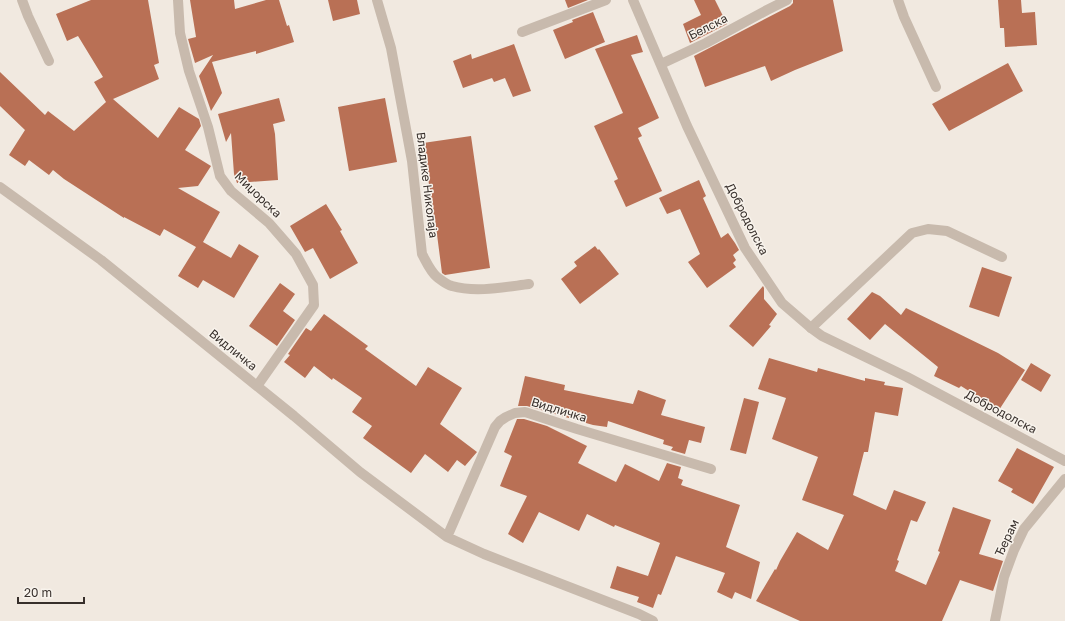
<svg xmlns="http://www.w3.org/2000/svg" width="1065" height="621" viewBox="0 0 1065 621" font-family="'Golos Text',sans-serif">
  <style>
    .building { fill: #b97055 }
    .lines { fill: none; stroke-linecap: round; stroke-linejoin: round }
    .service { stroke: #c8baad; stroke-width: 10 }
    .minor { stroke: #c8baad; stroke-width: 10 }
    .labels { text-anchor: middle; stroke-width: 3; stroke-linejoin: round; paint-order: stroke }
    .street-label { font-size: 12px; fill: #372f2b; stroke: #f8f3ec }
  </style>
  <rect width="100%" height="100%" fill="#f1e9e0"/>
  <path class="building" d="M91,0H148L159,63L154,65L159,79L113,99L158,138L179,107L199,119L201,126L185,150L211,166L198,186L178,188L220,212L203,242L231,258L239,244L259,256L234,298L203,280L198,288L178,276L196,247L164,229L160,236L124,217V218L64,179L53,170L49,175L29,160L25,166L9,155L25,130L0,106V72L45,115L48,111L74,131L106,102L94,82L103,77L78,36L67,41L56,14Z
    M190,0H234L235,9L266,0H279L287,26L289,25L294,42L256,54V51L212,62L222,93L211,111L199,76L213,55L195,63L188,39L196,37Z
    M328,0H357L360,14L333,21Z
    M565,0H588L568,8Z
    M694,0H715L727,24L690,43L683,24L701,15Z
    M793,0H833L843,51L795,70L771,81L765,66L705,87L694,56L790,6L793,3Z
    M998,0H1021L1022,13L1035,12L1037,45L1005,47L1004,28H1000Z
    M593,12L605,42L565,59L553,30L573,22L572,20Z
    M637,35L643,52L631,55L659,118L638,128L642,136L638,138L662,191L626,207L614,181L618,179L594,126L623,113L595,49Z
    M514,44L531,91L513,97L505,78L494,82L492,78L463,88L453,61L471,54L472,59Z
    M1008,63L1023,91L949,131L932,104Z
    M279,98L285,121L273,124L275,134L278,180L237,183L234,174L231,133L226,142L218,114Z
    M385,98L397,162L349,171L338,107Z
    M471,136L490,268L445,275L442,273L435,219H434L423,143Z
    M699,180L706,196L703,198L721,238L728,233L735,243L739,250L733,255L736,260L733,263L736,267L707,288L688,262L700,254L680,209L667,214L659,198Z
    M326,204L342,230L340,231L358,263L330,279L313,248L305,252L290,226Z
    M595,246L598,250L599,249L619,274L580,304L561,279L577,266L574,262Z
    M982,267L1012,277L999,317L969,307Z
    M280,283L295,294L283,311L295,320L277,346L249,326Z
    M763,286L764,288V299L777,314L769,325L771,326L753,347L729,326Z
    M872,292L880,296L901,315L906,308L998,353L1025,370L999,410L961,386L959,388L934,376L938,367L885,324L870,340L847,319Z
    M324,314L368,346L365,349L416,386L428,367L462,388L440,424L477,452L465,466L457,460L448,472L425,454L411,473L363,438L372,426L352,412L362,398L333,378L332,380L314,366L305,378L284,362L290,355L288,354L306,328L311,331Z
    M769,358L817,372L818,368L865,381V378L885,382L884,385L903,388L898,416L875,412L868,452H864L853,495L886,510L894,490L926,502L917,522L911,520L897,560L899,561L895,571L926,585L940,552L938,551L953,507L991,520L979,554L1003,561L993,591L960,580L942,621H800L756,601L775,569L776,570L780,561L797,532L828,550L844,515L802,500L818,457L772,439L786,398L758,389Z
    M1031,363L1051,375L1041,392L1021,380Z
    M525,376L565,385L564,390L633,404L638,390L666,400L661,415L705,427L701,443L689,440L685,454L671,450L673,447L663,444L664,440L608,421L607,427L593,425L527,406H518Z
    M744,398L759,402L746,454L730,450Z
    M517,419H524L547,426L587,446L578,463L616,482L625,464L659,481L667,463L681,467L678,478L683,480L681,485L740,505L726,547L760,562L751,599L735,592L732,599L717,592L725,573L676,556L661,595L658,594L653,608L637,602L639,597L610,588L617,566L648,576L660,543L615,525L614,527L587,514L579,531L539,512L523,543L508,534L527,496L500,486L512,456L504,452Z
    M1017,448L1054,467L1033,504L1011,492L1013,489L998,481Z"/>
  <g class="lines">
    <path class="service" d="M898,0L904,17L936,87
      M522,32L606,0
      M811,328L912,233L928,229L947,231L1002,257"/>
    <path class="minor" d="M22,0L28,16L49,61
      M178,0L180,33L189,71L208,127L220,176L231,191L269,223L296,254L313,285L314,305L257,386
      M377,0L391,48L412,161L422,254C426,261 430,271 437,277C441,280 447,285 452,286C476,293 505,287 529,284
      M633,0L687,126L745,248L782,303L811,328L822,336L907,377L1065,461
      M661,64L706,43L767,10L787,0
      M0,187L101,260L294,416L360,472L447,537L484,554L639,614L653,621
      M447,537L495,427L500,421L506,417L515,413L525,412L577,429L711,469
      M995,621L1004,577L1014,550L1024,529L1065,479"/>
  </g>
  <g class="labels">
    <g class="street-label">
      <text transform="translate(708 27) rotate(-27)" y="4">Белска</text>
      <text transform="translate(427 185) rotate(83)" y="4">Владике Николаја</text>
      <text transform="translate(258 195) rotate(44)" y="4">Миџорска</text>
      <text transform="translate(747 219) rotate(63)" y="4">Добродолска</text>
      <text transform="translate(233 350) rotate(39)" y="4">Видличка</text>
      <text transform="translate(559 410) rotate(17)" y="4">Видличка</text>
      <text transform="translate(1001 412) rotate(28)" y="4">Добродолска</text>
      <text transform="translate(1007 538) rotate(-64)" y="4">Ђерам</text>
    </g>
  </g>
  <path d="M18 597v6h66v-6" fill="none" stroke="#372f2b" stroke-width="2"/>
  <text x="24" y="597" font-size="12" fill="#372f2b" stroke="#f8f3ec" stroke-width="3" paint-order="stroke">20 m</text>
</svg>
